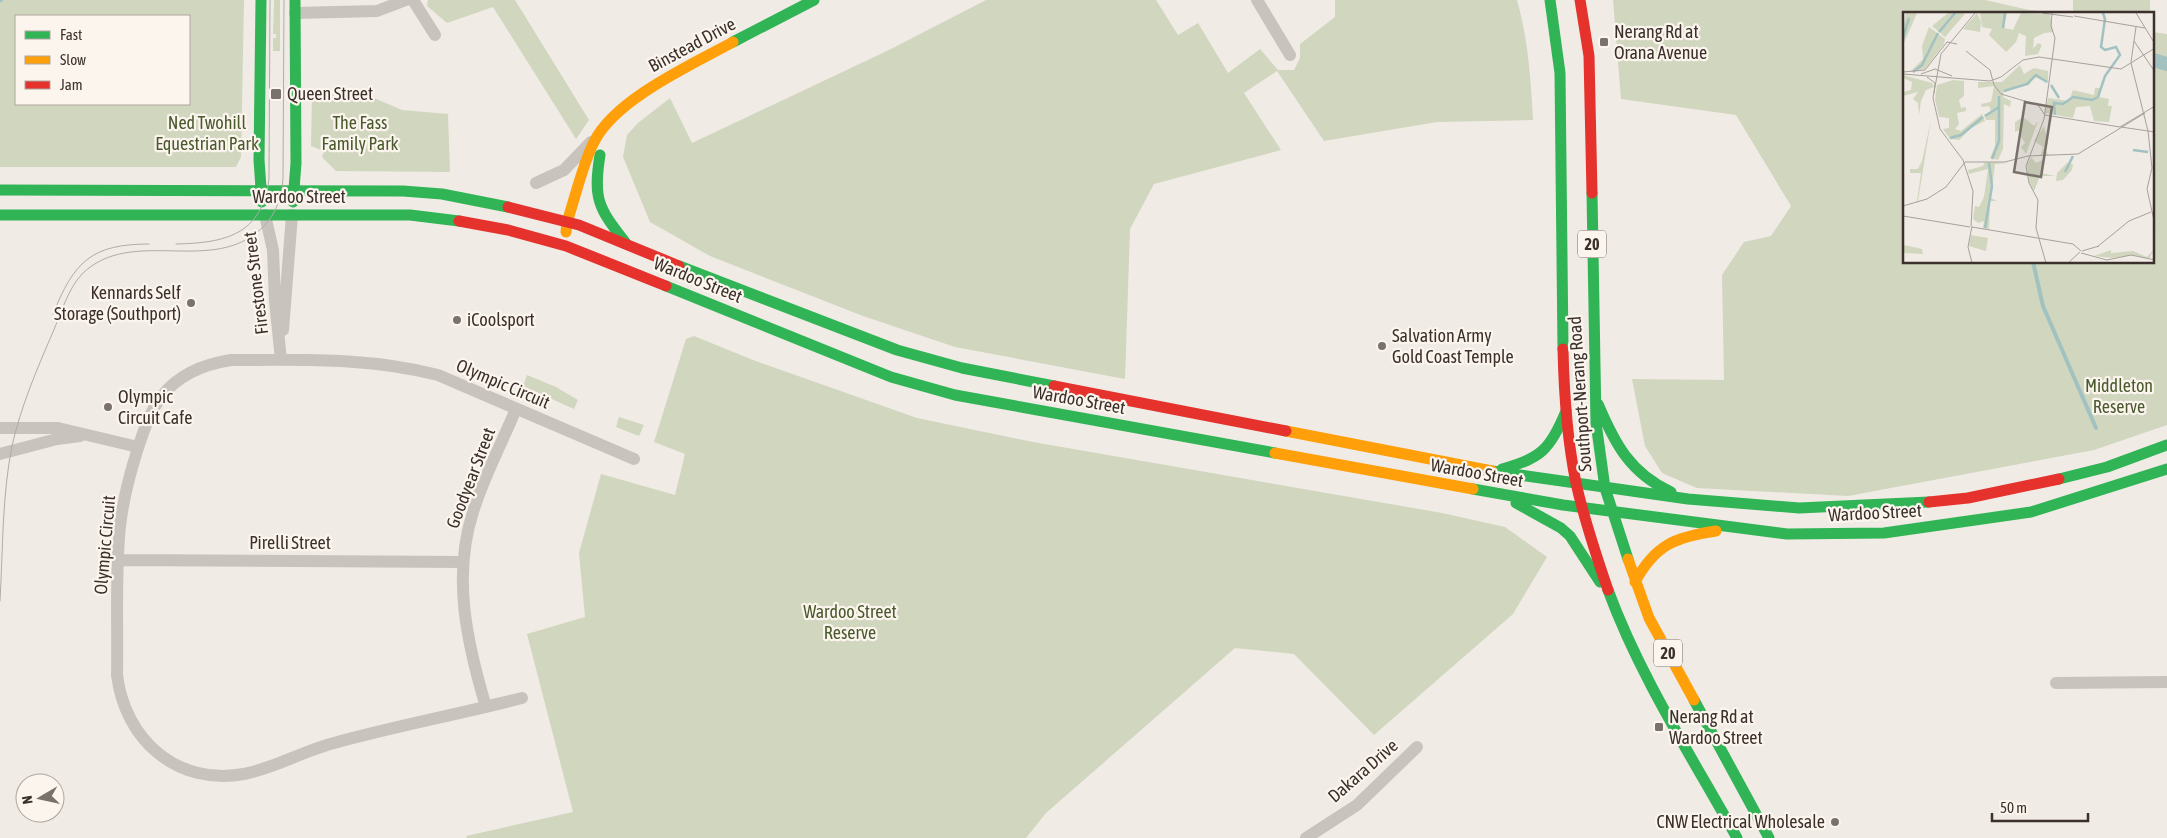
<svg xmlns="http://www.w3.org/2000/svg" width="2167" height="838" viewBox="0 0 2167 838" font-family="'Asap Condensed',sans-serif">
  <style>
    .green { fill: #d1d6bf; fill-rule: evenodd }
    .lines { fill: none; stroke-linecap: round; stroke-linejoin: round }
    .stream { stroke: #a1c2c1; stroke-width: 4 }
    .canal { stroke: #a1c2c1; stroke-width: 14 }
    .street { stroke: #c9c3be; stroke-width: 12 }
    .fast { stroke: #30b455; stroke-width: 11 }
    .slow { stroke: #ff9f0a; stroke-width: 11 }
    .jam { stroke: #e5322d; stroke-width: 11 }
    .tram { stroke: #b1aca8; stroke-width: 1 }
    .poi-dot { fill: #7a716c; stroke: #fbf5ee; stroke-width: 2 }
    .labels { text-anchor: middle; stroke-width: 4.5; stroke-linejoin: round; paint-order: stroke }
    .shield { fill: #fbf5ee; stroke: #756b66; stroke-width: 1 }
    .shield-label { font-size: 16px; font-weight: bold; fill: #3b302b }
    .poi-label { font-size: 18px; fill: #3b302b; stroke: #fbf5ee; text-anchor: start }
    .street-label { font-size: 18px; fill: #3b302b; stroke: #fbf5ee }
    .park-label { font-size: 18px; fill: #4a5a2e; stroke: #fbf5ee }
    .inset-river { fill: none; stroke: #a1c2c1; stroke-width: 2.5 }
    .inset-road { fill: none; stroke: #a8a09b; stroke-width: 1 }
    .view { fill: #7a716c; fill-opacity: 0.15; stroke: #7a716c; stroke-width: 2.5 }
    .inset-edge { fill: none; stroke: #3b302b; stroke-width: 2.5 }
  </style>
  <rect width="100%" height="100%" fill="#f0ebe5"/>
  <path class="green" d="M0,0H244L241,157L236,167H0ZM16,16H189V104H16Z
    M274,0H280V51H273V38H276V34H273Z
    M428,0H515L589,120L576,139L493,7L447,23L427,6Z
    M986,0H1156L1178,35L1198,23L1228,73L1260,49L1278,70H1294L1300,58V44L1335,17V0H1517C1528,39 1531,80 1533,120L1437,122L1324,141L1277,71L1244,93L1281,150L1154,184L1130,229L1125,379L955,347L863,316L710,256L650,222L623,157L627,135L638,123L670,98L692,143L889,50Z
    M1613,0H1985L2029,10L2063,14H1904V262H2153V32L2167,34V425L2094,450L1848,496L1697,488L1662,473L1645,446L1632,379L1724,380L1722,275L1744,242L1771,236L1791,206L1736,115L1621,99Z
    M2073,0H2150V14H2073Z
    M312,94L367,95L402,110L448,114L450,172L336,171L322,157L324,151L311,146Z
    M694,336L753,360L917,418L1033,442L1442,513L1505,527L1547,557L1513,614L1374,735L1294,654L1235,648L1046,813L1026,838H467L466,836L573,812L527,634L585,617L579,553L601,474L675,495L685,454L654,442L686,339Z
    M527,375L556,387L578,400L574,409L523,386Z
    M619,417L644,425L639,436L616,427Z"/>
  <g class="lines">
    <path class="stream" d="M0,0H1
      M2033,262L2043,306L2096,428"/>
    <path class="canal" d="M2153,60L2167,64"/>
    <path class="street" d="M413,0L435,35
      M1257,0L1290,55
      M295,13L377,11L406,0
      M536,183L564,170L591,142
      M265,215L273,250L275,301L281,360
      M283,330L292,215
      M0,428H58L138,447
      M0,454L57,439L80,436
      M118,560L463,562
      M2056,683L2167,682
      M522,698C460,714 396,726 334,743C303,751 275,768 244,774C177,786 125,740 117,675C118,626 115,575 120,526C123,500 130,473 138,448C144,430 150,411 162,396C179,374 205,364 231,360C301,360 369,357 438,375L634,459
      M486,707C467,643 452,577 473,512C484,476 502,443 516,409
      M1306,838L1357,805L1417,747"/>
    <path class="fast" d="M261,0L259,160L262,202
      M1550,0L1560,73L1563,349
      M733,42L814,0
      M600,155C593,198 598,208 625,242
      M0,190L403,191L442,194L508,207
      M1592,193L1596,423L1605,488L1628,559
      M293,202L296,163L295,0
      M0,215H410L459,221
      M679,266L897,350L962,368L1054,386
      M666,286L891,377L955,395L1275,453
      M1598,404C1615,444 1630,473 1671,492
      M1502,469C1541,459 1551,448 1566,411
      M1492,471L1688,499L1799,508L1929,502
      M2059,479L2107,467L2167,445
      M1473,489L1563,505L1787,534L1884,533L2031,512L2167,469
      M1516,503L1561,528L1570,536L1600,582
      M1608,590C1640,677 1692,757 1737,838
      M1694,700L1769,838"/>
    <path class="slow" d="M566,232L567,222C575,198 583,163 594,142C615,99 693,64 733,42
      M1286,431L1492,471
      M1275,453L1473,489
      M1628,559L1649,618L1694,700
      M1635,582C1655,545 1675,537 1716,531"/>
    <path class="jam" d="M1580,0L1589,56L1592,193
      M508,207L579,225L679,266
      M459,221L508,230L566,246L666,286
      M1563,349C1564,394 1567,439 1576,483C1584,519 1596,555 1608,590
      M1054,386L1286,431
      M1929,502L1968,498L2059,479"/>
    <path class="tram" d="M176,244C225,243 262,235 269,179L270,0
      M53,314C74,262 91,244 149,244
      M0,601C3,549 2,496 12,446C21,406 37,369 53,332C61,313 68,289 82,274C132,225 213,277 263,227C276,214 282,197 283,179L284,0"/>
  </g>
  <g class="poi-dot">
    <rect x="1599" y="37" width="10" height="10" rx="2.5"/>
    <rect x="270" y="88" width="12" height="12" rx="2.5"/>
    <circle cx="191" cy="303" r="5"/>
    <circle cx="457" cy="320" r="5"/>
    <circle cx="1382" cy="346" r="5"/>
    <circle cx="108" cy="407" r="5"/>
    <rect x="1654" y="722" width="10" height="10" rx="2.5"/>
    <circle cx="1835" cy="822" r="5"/>
  </g>
  <g class="labels">
    <g class="shield">
      <rect x="1578" y="230.5" width="28" height="27" rx="4"/>
      <rect x="1654" y="639.5" width="28" height="27" rx="4"/>
    </g>
    <g class="shield-label">
      <text x="1592" y="250">20</text>
      <text x="1668" y="659">20</text>
    </g>
    <g class="poi-label">
      <text x="1614" y="38">Nerang Rd at<tspan x="1614" dy="21">Orana Avenue</tspan></text>
      <text x="287" y="100">Queen Street</text>
      <text x="181" y="299" text-anchor="end">Kennards Self<tspan x="181" dy="21">Storage (Southport)</tspan></text>
      <text x="467" y="326">iCoolsport</text>
      <text x="1392" y="342">Salvation Army<tspan x="1392" dy="21">Gold Coast Temple</tspan></text>
      <text x="118" y="403">Olympic<tspan x="118" dy="21">Circuit Cafe</tspan></text>
      <text x="1669" y="723">Nerang Rd at<tspan x="1669" dy="21">Wardoo Street</tspan></text>
      <text x="1825" y="828" text-anchor="end">CNW Electrical Wholesale</text>
    </g>
    <g class="street-label">
      <text transform="translate(692 45) rotate(-28)" y="6">Binstead Drive</text>
      <text x="299" y="203">Wardoo Street</text>
      <text transform="translate(698 280) rotate(22)" y="6">Wardoo Street</text>
      <text transform="translate(256 283) rotate(-97)" y="6">Firestone Street</text>
      <text transform="translate(503 384) rotate(23)" y="6">Olympic Circuit</text>
      <text transform="translate(1580 394) rotate(-94)" y="6">Southport-Nerang Road</text>
      <text transform="translate(1079 400) rotate(10)" y="6">Wardoo Street</text>
      <text transform="translate(1477 473) rotate(10)" y="6">Wardoo Street</text>
      <text transform="translate(471 478) rotate(-69)" y="6">Goodyear Street</text>
      <text transform="translate(1875 513) rotate(-3)" y="6">Wardoo Street</text>
      <text x="290" y="549">Pirelli Street</text>
      <text transform="translate(105 545) rotate(-85)" y="6">Olympic Circuit</text>
      <text transform="translate(1363 771) rotate(-41)" y="6">Dakara Drive</text>
    </g>
    <g class="park-label">
      <text x="207" y="129">Ned Twohill<tspan x="207" dy="21">Equestrian Park</tspan></text>
      <text x="360" y="129">The Fass<tspan x="360" dy="21">Family Park</tspan></text>
      <text x="2119" y="392">Middleton<tspan x="2119" dy="21">Reserve</tspan></text>
      <text x="850" y="618">Wardoo Street<tspan x="850" dy="21">Reserve</tspan></text>
    </g>
  </g>
  <g transform="translate(1903 12)">
    <rect width="251" height="251" fill="#f0ebe5"/>
    <path d="M3,1H14L0,33V17ZM45,1H61V3L42,25L29,14ZM74,1L78,10L77,20L60,17ZM77,1H104L101,16L110,18L118,1L147,2L150,20L141,21L131,26L130,37L135,31L139,33L135,42L122,44L123,24L116,21L113,30L103,40L86,23L89,17L79,15ZM26,15L42,27L41,32L22,57L8,59L20,47L19,34ZM117,53L121,62L131,56L145,59V71L132,65L126,73L101,79L100,85L108,89L107,95L101,92L100,137L95,148L87,146L92,134V108H83L81,103L88,99L86,94L79,95L78,92L88,90L91,74L75,76V70H90L91,74V70H99ZM0,63L29,71L31,75L23,78L18,89L16,103L15,91L10,87L15,80L0,84V80L8,78L9,70L0,66ZM50,68L61,69V84L56,88L58,96L63,95V99L54,101L56,112L52,117L58,119L79,102L82,109L68,116L56,128L47,127L40,117L46,116V106L36,105L32,87L34,73ZM199,69L198,78L195,85L206,87L205,94H209L206,110L191,109L187,94L173,95L170,106L142,101L145,86L166,89L170,78L191,83L192,76H197ZM120,105L131,114L135,109L123,142L118,135L122,131L116,122L117,118L112,120V110ZM28,108L15,189H14L18,161H7V157H15L19,149ZM141,114L145,131L140,136L146,143L137,144L140,135L131,129ZM128,145L133,151L142,147L138,161L152,164H137L131,179L126,170L124,152ZM82,150L106,151L92,152L88,186L94,189H87L86,217L80,216L81,209L75,211L70,207L72,194L76,195L81,185L85,157L66,162L65,158L80,154ZM164,151L170,152L169,158L160,168L153,169L154,161ZM68,223L85,226L83,239L66,234ZM1,233L19,237L20,242L1,241ZM251,237L246,247L231,243L209,246L191,244L208,238V241L230,239L244,245Z" fill="#d1d6bf"/>
    <path class="inset-river" d="M100,16L102,1M36,20L52,1M0,26L6,6M10,60L19,53L35,21M148,73L156,86M101,79L124,72L133,63L144,70M195,85L202,64L217,43L213,35L202,38L198,35L202,7L200,1M152,103L151,91L160,92L170,85L189,88L195,85M82,104L96,95M47,126L58,123L80,105M230,138L245,140M89,147L96,129V84M162,160L170,144M82,216L89,174L86,151"/>
    <path class="inset-road" d="M139,1L170,5M233,1L252,32M171,4L242,16M231,29L252,60M63,39L87,58L91,73L98,82L135,93L142,103L217,115L252,94M228,50L233,15M228,51L245,119L249,156L244,177L252,213M0,60L22,58L44,30L54,32M0,62L87,69L98,65L120,48L136,45L218,57L252,36M18,62L32,57L49,64M24,65L32,71L31,81M218,115L252,120M0,194L24,187L43,175L62,150H102L125,144L175,142L242,101M0,204L67,215M68,214L70,179L60,148L37,117L30,86L38,42L72,1M69,214L65,235L69,251M69,215L170,232L178,239M194,235L226,209L248,200M179,239L196,234M178,241L204,248L228,243L252,248M143,251L133,216L135,188L126,171L123,154L141,107L152,26L148,14L149,1M165,251L177,240"/>
    <path class="view" d="M122,90L149,95L138,165L111,160Z"/>
    <rect width="251" height="251" class="inset-edge"/>
  </g>
  <rect x="15" y="15" width="175" height="90" fill="#fbf5ee" stroke="#aea6a0"/>
  <rect x="25" y="31" width="25" height="8" fill="#30b455" stroke="#aea6a0"/>
  <text x="60" y="40" font-size="15" fill="#3b302b">Fast</text>
  <rect x="25" y="56" width="25" height="8" fill="#ff9f0a" stroke="#aea6a0"/>
  <text x="60" y="65" font-size="15" fill="#3b302b">Slow</text>
  <rect x="25" y="81" width="25" height="8" fill="#e5322d" stroke="#aea6a0"/>
  <text x="60" y="90" font-size="15" fill="#3b302b">Jam</text>
  <g transform="translate(40 798) rotate(261)"><circle r="24" fill="#fbf5ee" stroke="#aea6a0"/>
  <path d="M0-4L9 19L0 12L-9 19Z" fill="#7a716c"/>
  <text y="-8" font-size="14" font-weight="bold" text-anchor="middle" fill="#3b302b">N</text>
  </g>
  <path d="M1992 813v8h96v-8" fill="none" stroke="#3b302b" stroke-width="2.5"/>
  <text x="2000" y="813" font-size="15" fill="#3b302b" stroke="#fbf5ee" stroke-width="4" paint-order="stroke">50 m</text>
</svg>
